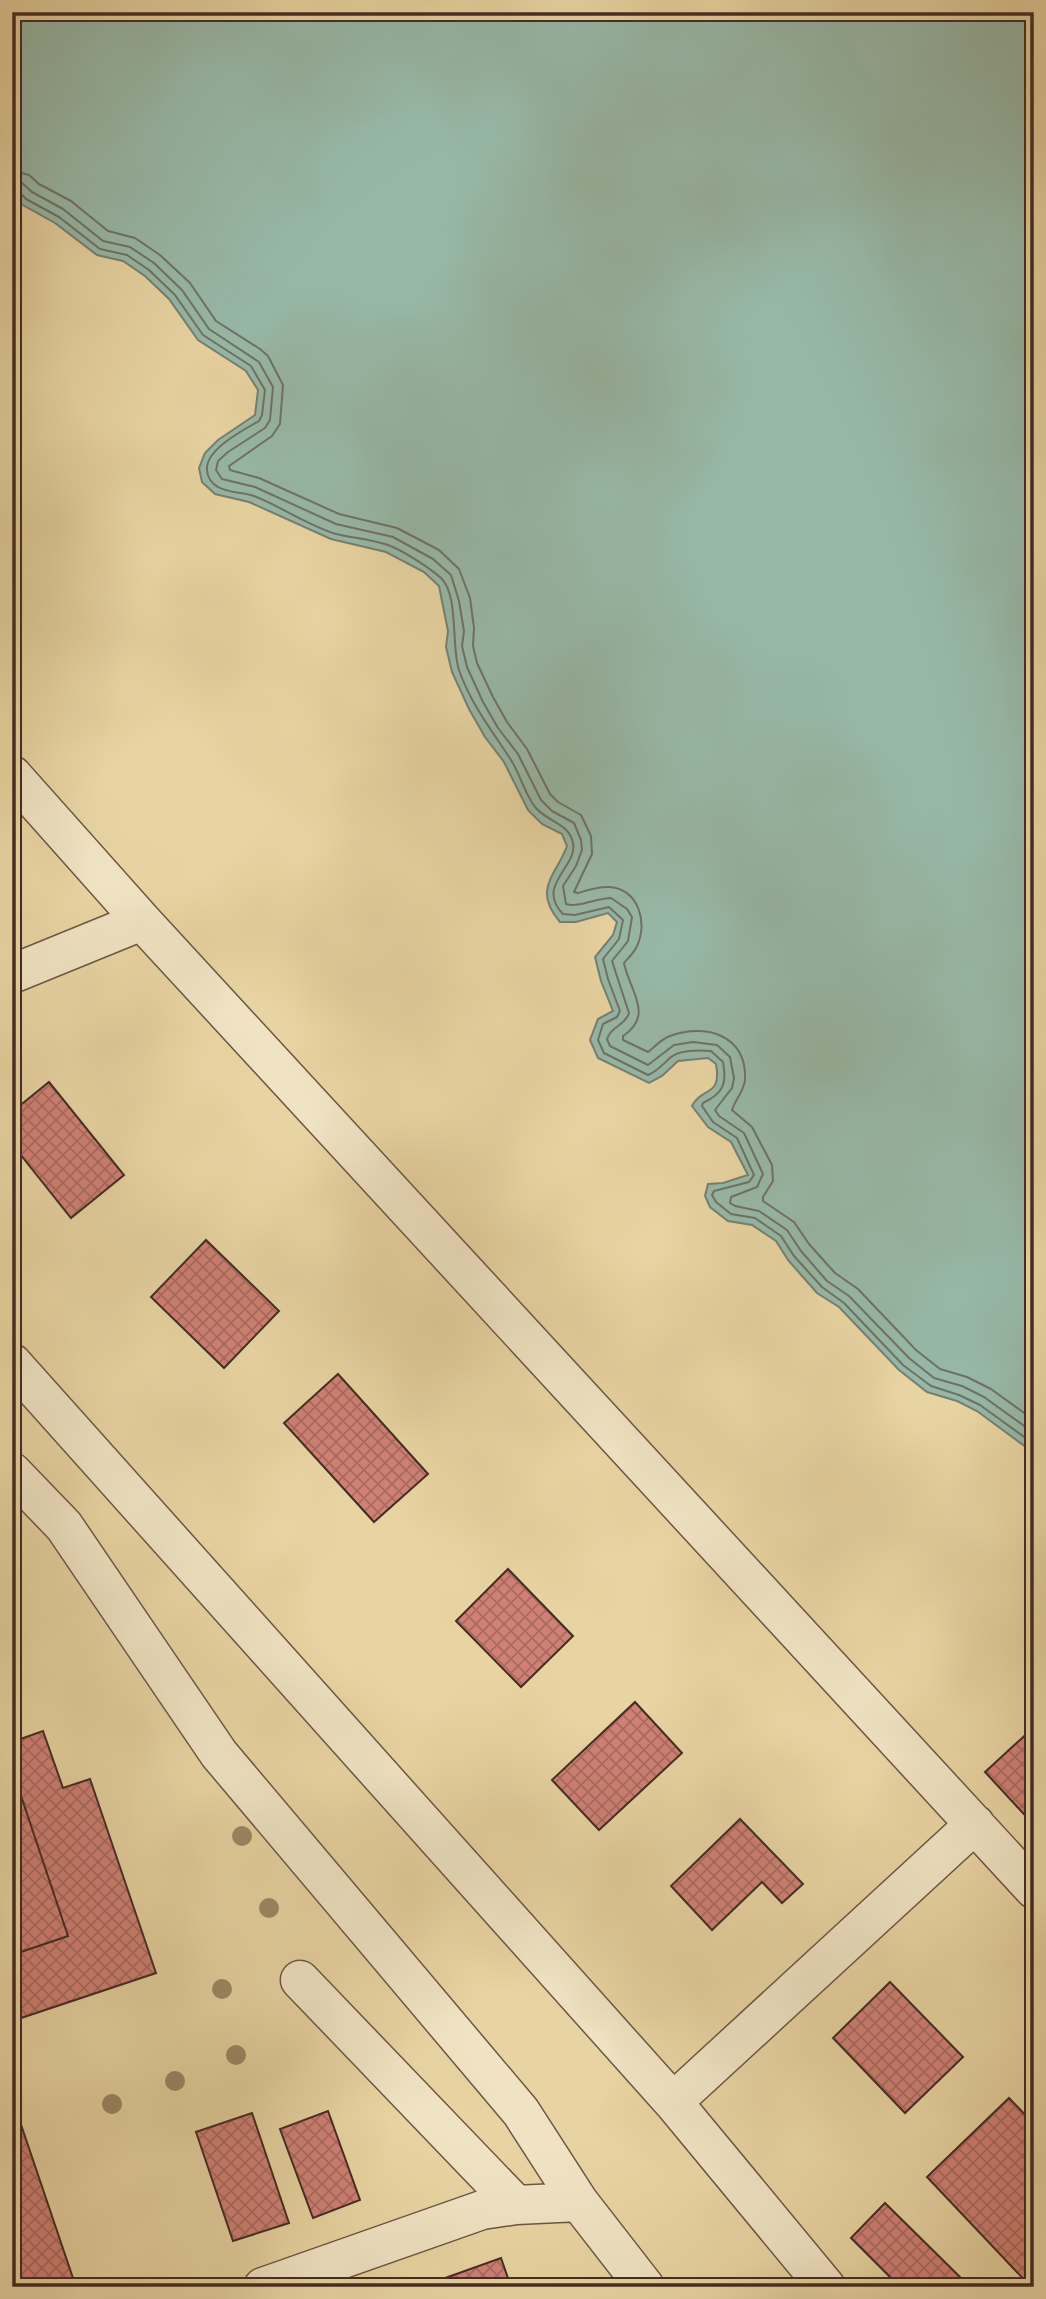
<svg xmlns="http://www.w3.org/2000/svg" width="1046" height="2299" viewBox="0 0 1046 2299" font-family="'Old Standard TT',serif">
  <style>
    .water { fill: #97b8a7; stroke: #768072; stroke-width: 2 }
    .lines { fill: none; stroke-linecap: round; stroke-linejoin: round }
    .shore { stroke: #6e7265; stroke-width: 2 }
    .building { fill: url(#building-cross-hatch); stroke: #442c23; stroke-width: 2 }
    .minor-casing { stroke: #6d5643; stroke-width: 41 }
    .minor { stroke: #f0e3c3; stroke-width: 38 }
    .tree { fill: #9b8866 }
  </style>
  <defs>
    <pattern id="building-cross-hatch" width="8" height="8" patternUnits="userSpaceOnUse" patternTransform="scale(1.75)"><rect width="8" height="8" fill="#cf8176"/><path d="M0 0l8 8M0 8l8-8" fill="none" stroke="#aa6a60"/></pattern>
  </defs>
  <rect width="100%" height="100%" fill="#e8d4a2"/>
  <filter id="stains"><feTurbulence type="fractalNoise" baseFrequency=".00286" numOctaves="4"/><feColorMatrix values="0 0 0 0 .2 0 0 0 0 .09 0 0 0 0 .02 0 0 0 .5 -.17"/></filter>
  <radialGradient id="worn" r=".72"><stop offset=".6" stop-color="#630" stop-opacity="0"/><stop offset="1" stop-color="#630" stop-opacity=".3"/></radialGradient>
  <path class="water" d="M12,12H1034V1453L977,1411L957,1401L927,1392L899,1370L839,1307L817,1293L788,1260L776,1241L752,1225L728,1221L710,1207L705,1196L708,1184L723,1183L748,1175L731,1142L708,1127L692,1106C702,1086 722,1098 716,1064L708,1058L678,1061L662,1076L649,1083L598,1058L590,1040L598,1019L613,1011L601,981L595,957L613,935L617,922L608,913L576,922H560C532,889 556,876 567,846L562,834L542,824L528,810L504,762L485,737L469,709L452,672L446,647L448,631L439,586L424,572L386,552L331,539L249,502L215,494L202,482L199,468L205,453L218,440L255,415L258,390L246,371L198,340L169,299L145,276L123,261L97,255L55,223L21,204L12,193Z"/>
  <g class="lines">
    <path class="shore" d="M12,170L29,175L39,184L71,201L108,231L135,238L160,255L190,283L216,321L260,349L268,356L283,385L280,424L272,436L229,466L230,470L259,478L339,514L397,528L439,550L459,569L470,598L474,628L473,646L477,663L493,697L507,722L527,749L550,794L558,802L581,815L591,836L592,854L574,892L578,893C588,890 599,886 610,887C639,890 648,923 637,946C634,953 628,958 624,963C629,990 655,1015 623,1036V1040L648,1052C655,1047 661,1039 670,1036C706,1023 747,1035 745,1080C744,1091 735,1100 732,1110L752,1127L772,1165L773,1181L763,1197V1201L794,1222L809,1244L835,1273L858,1289L916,1350L940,1369L967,1377L991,1389L1034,1420
      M12,181L22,183L32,192L63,209L103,241L130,247L154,263L182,290L209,329L259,362L273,387L270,420L265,428L228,452L218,461L216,470L222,479L255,487L336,524L393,537L433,559L451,575L459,601L464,631L462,646L467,667L483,702L498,728L518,754L541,800L552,811L574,823L581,840L582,850L576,866L563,886L566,904C579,908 596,898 611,898L627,909L632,917L628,941L612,961L629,1013C625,1026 611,1026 607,1039L610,1046L648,1065L674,1045L693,1042L717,1045L730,1057L734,1078L732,1088L715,1110L719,1116L744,1133L763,1174L757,1187L731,1197L730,1203L735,1206L759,1211L787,1230L801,1251L827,1281L849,1296L909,1358L934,1378L962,1386L984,1397L1034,1433
      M12,190L18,191L26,199L59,217L100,249L127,255L149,270L175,295L203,335L251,366L265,390L262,415L259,421C243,430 205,450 207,470C207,477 212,484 218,487C228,493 243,492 254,496C282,507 307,525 336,534C353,538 371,539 388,545C402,550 430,568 441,578C459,595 451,647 459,670C471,704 490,728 509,757C520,772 524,794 536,808C548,822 569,823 573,843C578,867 535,885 563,914L575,915L609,907L623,920L619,939L603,959L608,979L620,1011L617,1017L603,1024L598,1040L604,1053L648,1075C658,1071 663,1064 671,1057C681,1049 699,1050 711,1051L723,1062C727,1083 724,1093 703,1103L702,1106L713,1122L737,1138L754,1175L749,1182L714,1191L712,1195L716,1202L731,1214L755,1218L781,1236L794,1256L822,1287L844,1303L903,1365L931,1386L959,1395L980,1405L1034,1444"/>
  </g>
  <path class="building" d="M49,1082L124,1175L71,1218L12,1144V1112Z
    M206,1240L279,1311L224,1368L151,1297Z
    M338,1374L428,1474L374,1522L284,1423Z
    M508,1569L573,1636L521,1687L456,1621Z
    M635,1702L682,1753L599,1830L552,1780Z
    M1034,1727V1825L985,1772Z
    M43,1731L63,1788L90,1779L156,1973L12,2021V1955L68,1936L12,1769V1742Z
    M12,1769L68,1936L12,1955Z
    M740,1819L803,1884L782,1903L762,1882L712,1930L671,1886Z
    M890,1982L963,2057L905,2113L833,2038Z
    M12,2098L76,2287H12Z
    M1009,2098L1034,2124V2284L1031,2287L927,2177Z
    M328,2111L360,2200L313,2218L280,2129Z
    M252,2113L289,2223L233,2241L196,2132Z
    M885,2203L967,2284L965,2287H900L851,2238Z
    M501,2258L511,2287H420Z"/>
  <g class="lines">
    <defs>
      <path id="minor" d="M12,775L142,921L1034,1889
        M12,974L142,921
        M12,1363L673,2102L826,2287
        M12,1472L64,1526L219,1754L521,2112L579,2202
        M300,1980L516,2205
        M673,2102L975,1824
        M263,2287L482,2210L516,2205L579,2202L645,2287"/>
    </defs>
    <use href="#minor" class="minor-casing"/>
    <use href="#minor" class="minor"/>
  </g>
  <g class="tree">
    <circle cx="242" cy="1836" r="10"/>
    <circle cx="269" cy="1908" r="10"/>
    <circle cx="222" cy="1989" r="10"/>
    <circle cx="236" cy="2055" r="10"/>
    <circle cx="175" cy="2081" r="10"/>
    <circle cx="112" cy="2104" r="10"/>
  </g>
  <rect width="1046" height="2299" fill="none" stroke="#e8d4a2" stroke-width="42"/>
  <rect x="14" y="14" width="1018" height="2271" fill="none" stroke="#442c23" stroke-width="3.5"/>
  <rect x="21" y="21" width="1004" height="2257" fill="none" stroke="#442c23" stroke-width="2"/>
  <rect width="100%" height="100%" filter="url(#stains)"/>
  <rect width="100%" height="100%" fill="url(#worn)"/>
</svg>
